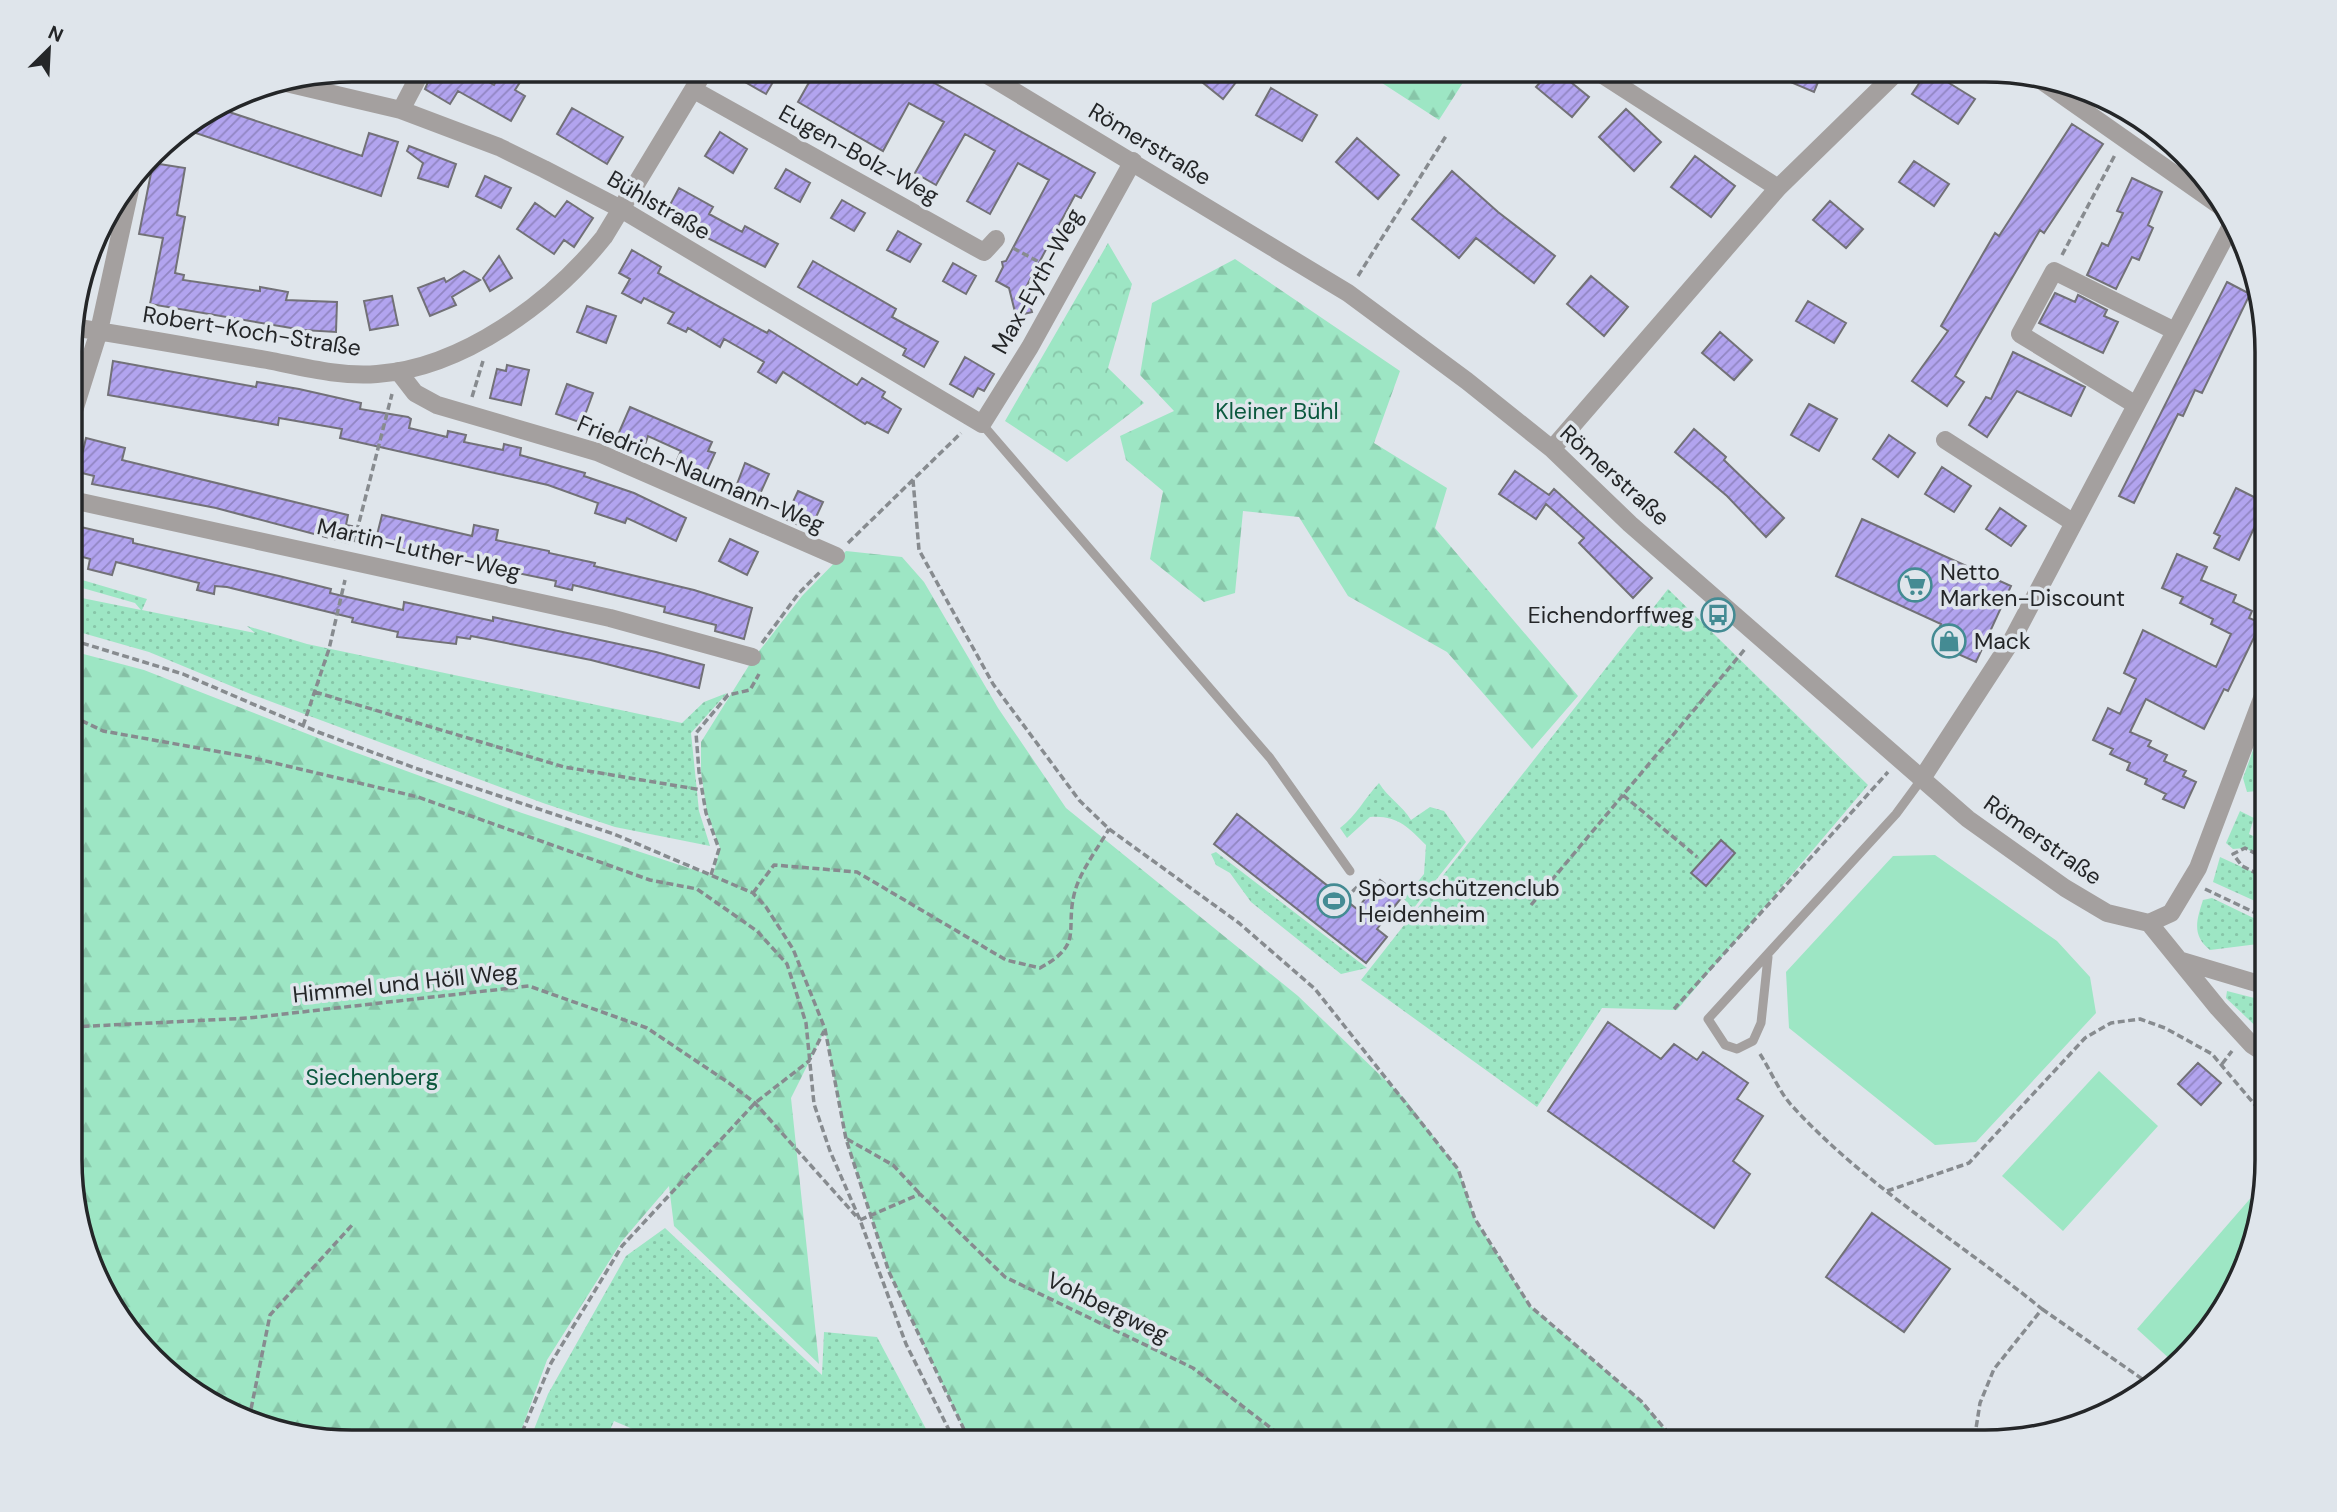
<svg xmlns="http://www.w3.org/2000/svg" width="2337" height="1512" viewBox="0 0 2337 1512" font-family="'DM Sans',sans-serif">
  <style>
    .grass { fill: url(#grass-dots) }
    .forest { fill: url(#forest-firs) }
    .park { fill: url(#park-crowns) }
    .pitch { fill: #9de6c4 }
    .building { fill: url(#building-hatch); stroke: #727177; stroke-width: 2 }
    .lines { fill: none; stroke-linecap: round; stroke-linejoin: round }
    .path { stroke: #878b8f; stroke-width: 3.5; stroke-dasharray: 7 3.5; stroke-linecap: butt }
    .service { stroke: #a4a09f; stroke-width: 9 }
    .minor { stroke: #a4a09f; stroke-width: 18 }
    .labels { text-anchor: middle; stroke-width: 7; stroke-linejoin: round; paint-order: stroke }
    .street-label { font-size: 23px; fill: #242628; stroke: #dfe5eb }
    .park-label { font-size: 23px; fill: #0b583e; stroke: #dfe5eb }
    .poi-label { font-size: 23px; fill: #242628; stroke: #dfe5eb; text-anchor: start }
    .rim { fill: none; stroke: #242628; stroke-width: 3.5 }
  </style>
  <defs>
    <pattern id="grass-dots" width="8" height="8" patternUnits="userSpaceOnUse" patternTransform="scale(1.75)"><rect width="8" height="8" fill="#9de6c4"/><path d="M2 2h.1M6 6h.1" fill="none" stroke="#87c5a8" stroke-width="1.8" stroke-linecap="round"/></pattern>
    <pattern id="forest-firs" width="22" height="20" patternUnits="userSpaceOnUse" patternTransform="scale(1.75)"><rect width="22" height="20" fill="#9de6c4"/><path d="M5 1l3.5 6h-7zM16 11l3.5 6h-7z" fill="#87c5a8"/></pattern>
    <pattern id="park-crowns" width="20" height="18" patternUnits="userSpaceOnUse" patternTransform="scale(1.75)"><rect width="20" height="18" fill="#9de6c4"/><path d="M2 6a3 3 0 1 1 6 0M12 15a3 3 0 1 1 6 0" fill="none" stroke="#87c5a8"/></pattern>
    <pattern id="building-hatch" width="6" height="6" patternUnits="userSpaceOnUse" patternTransform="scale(1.75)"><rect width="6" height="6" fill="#b2a4ef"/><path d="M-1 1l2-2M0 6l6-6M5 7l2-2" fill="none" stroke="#9185c2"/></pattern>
  </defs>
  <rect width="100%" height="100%" fill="#dfe5eb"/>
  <path class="grass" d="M72,577L147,599L142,610L255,633L247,626L307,644L682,723L704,702L727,693L691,733L699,811L710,846L615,827L543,803L253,695L149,652L72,630V596L141,610L135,603L72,585Z
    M1668,589L1868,785L1677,1010L1602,1008L1537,1107L1361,980Z
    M2266,714V790L2247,792L2243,778Z
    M1379,783C1388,798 1402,805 1411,820L1430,807L1444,811L1466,842L1413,909L1404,899L1424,874L1426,845C1408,827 1397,815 1370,817L1347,838L1340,828C1357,815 1364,799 1379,783Z
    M2240,811L2254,818L2249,834L2266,842V859L2245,848L2233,849L2226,843Z
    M1216,852L1367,968L1341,974L1251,902L1230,873L1216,865L1211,854Z
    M2220,857L2266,878V906L2213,882Z
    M2212,898L2266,924V943L2210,950C2191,935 2197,919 2203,900Z
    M2227,991L2266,1001V1036L2226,998Z
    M665,1228L822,1375L824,1332L877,1337L933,1442H663L614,1421L605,1442H529L548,1394L626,1256Z"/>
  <path class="forest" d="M1362,70H1471L1439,120Z
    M1235,259L1400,371L1374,443L1447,488L1435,528L1578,696L1532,749L1447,652L1348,596L1299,517L1243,511L1235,593L1204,602L1150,559L1163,491L1126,460L1120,436L1174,411L1140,375L1152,303Z
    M846,551L902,557L924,582L998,708L1066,808L1298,996L1405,1099L1458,1169L1475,1219L1530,1306L1641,1401L1676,1442H970L889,1272L846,1139L825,1030L791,1098L819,1364L674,1226L669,1186L622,1241L547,1360L517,1442H351L278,1432L196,1395L108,1301L72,1197V651L144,670L346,749L522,813L713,876L720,848L707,813L701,772V742L753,659L802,596Z"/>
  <path class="park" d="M1108,243L1132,284L1108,368L1144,403L1067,462L1005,421Z"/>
  <path class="pitch" d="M1935,855L2057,941L2090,977L2096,1013L1976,1142L1935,1145L1789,1028L1786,972L1893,856Z
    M2099,1071L2158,1126L2063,1231L2002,1176Z
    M2262,1185L2265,1187L2252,1250L2220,1316L2172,1361L2137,1329Z"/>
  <path class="building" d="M433,70H468L494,85L503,70H506L522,79L515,90L525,96L511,121L458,91L450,104L425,89Z
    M724,70H780L766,94Z
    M816,70H911L1095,173L1081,198L1075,195L1025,289L1032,312L1016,316L1009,288L996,281L1003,267L1002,262L1006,261L1049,180L1018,163L990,214L967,201L995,151L965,134L936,185L915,173L944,122L909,103L883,151L798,102Z
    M1187,70H1231L1240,77L1223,99Z
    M1551,70H1556L1589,97L1572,117L1536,87Z
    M1762,70H1823L1814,92Z
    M1928,70L1975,99L1958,124L1912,94Z
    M1271,88L1317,115L1302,141L1256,115Z
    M217,108L362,156L369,133L398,142L381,196L184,129Z
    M572,108L623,137L607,164L557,134Z
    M1626,109L1661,142L1634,171L1599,137Z
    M2072,124L2103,144L2044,233L2040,230L1955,376L1964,382L1947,406L1912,381L1948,331L1941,326L1995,233L1999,236Z
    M720,132L747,149L733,173L705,156Z
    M1357,138L1399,175L1378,199L1336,162Z
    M409,146L456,164L448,187L418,178L423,163L407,151Z
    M1695,156L1735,186L1711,217L1671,187Z
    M1914,161L1949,184L1934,206L1899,182Z
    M153,163L185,168L177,215L185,217L175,273L184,275L183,280L260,291V287L288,292L286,300L337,302L336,332L303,330L150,304L163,238L139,234Z
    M786,169L810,183L800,202L775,188Z
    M1452,171L1498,212L1555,256L1534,283L1476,238L1459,258L1412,219Z
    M485,176L511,188L501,208L476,196Z
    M2132,178L2162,192L2148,225L2153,228L2139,260L2132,257L2116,289L2087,275L2102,243L2108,246L2123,213L2117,211Z
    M679,188L713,207L709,214L742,232L745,226L778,244L765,267L664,216Z
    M842,200L865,213L854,231L831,218Z
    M567,201L593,218L574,247L564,240L554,254L517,229L535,203L555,217Z
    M1830,201L1863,229L1846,248L1813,220Z
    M898,231L921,244L910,262L887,250Z
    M632,250L661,267L658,273L767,333L769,330L857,385L862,378L885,392L882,397L901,409L888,433L867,422L865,424L783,372L776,383L758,372L764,362L740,348L724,339L720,347L688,328L686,332L668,323L674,313L644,298L641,303L622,293L630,279L619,273Z
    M499,256L512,278L490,291L483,278Z
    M813,261L896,309L892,317L938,342L924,367L903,355L906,349L798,287Z
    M953,263L976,276L966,294L943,281Z
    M464,271L480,280L452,297L456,305L430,316L418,288L444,278L446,282Z
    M1591,276L1628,307L1604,336L1567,304Z
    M2227,282L2250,294L2202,393L2195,390L2183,416L2178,414L2134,503L2119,496Z
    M2055,293L2075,302L2078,295L2107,310L2104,316L2118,322L2103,353L2039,323Z
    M392,296L398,325L370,330L364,301Z
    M1808,301L1846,323L1834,343L1796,321Z
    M587,306L616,316L606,343L577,332Z
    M1720,332L1752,360L1734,380L1702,353Z
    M2013,352L2085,387L2071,416L2017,391L1987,437L1969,425L1986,397L1991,399Z
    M965,357L994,374L984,391L978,388L973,397L950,384Z
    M113,361L256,387L257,382L299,389L361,403L360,409L408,417L411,419L409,428L447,437L448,431L466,435L464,442L503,450L504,444L521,448L520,455L585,473L584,476L634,493L686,518L676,541L627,518L625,523L595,513L598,503L548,485L340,438L342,429L279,418L278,425L108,395Z
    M507,365L529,370L521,405L490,398L497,369L506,371Z
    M567,384L593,393L582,423L556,414Z
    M1809,404L1837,419L1819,451L1791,435Z
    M630,407L712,442L708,451L715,453L706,473L677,460L681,451L648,436L644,448L617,437Z
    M1694,429L1726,457L1724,460L1784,518L1766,537L1727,496L1675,452Z
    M1889,435L1915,453L1898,477L1873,459Z
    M86,438L125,448L122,460L348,515L346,525L352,526L348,543L216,508L92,484L94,476L78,472Z
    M745,463L769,474L756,503L734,492Z
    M1942,467L1971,486L1954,512L1925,494Z
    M1515,471L1549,495L1554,489L1652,578L1633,598L1579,543L1584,538L1546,504L1536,519L1499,494Z
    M2236,488L2266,503L2239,560L2214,548L2220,536L2214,533Z
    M798,491L823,502L810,530L785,519Z
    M2000,508L2026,526L2011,546L1986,529Z
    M382,515L472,536L474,525L498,530L496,540L549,551V553L595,563L594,566L694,590L752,608L744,639L715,631L716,625L664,612L665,607L573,585L572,590L555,586L556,581L375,543Z
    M1862,519L2011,586L1976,662L1933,643L1941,624L1836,576Z
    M72,525L133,539V543L279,576L331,589L330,593L403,610L404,602L493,621V617L656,652L704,665L699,688L591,660L471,636L470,639L457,637L456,644L397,637L398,632L352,622L353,618L227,587L215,586L214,594L197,590L199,583L116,562L112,575L88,569L90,559L72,554Z
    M730,539L758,552L747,575L719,561Z
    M2177,554L2207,567L2201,580L2236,595L2233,602L2252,611L2249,618L2261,623L2228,691L2224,689L2204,729L2146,699L2130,732L2151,741L2148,746L2167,755L2164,761L2186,771L2183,776L2196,782L2184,808L2163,799L2166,794L2145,784L2147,779L2127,770L2130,763L2110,754L2113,749L2093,740L2108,708L2120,714L2136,679L2124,673L2143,630L2216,667L2231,634L2211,624L2213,619L2180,603L2183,597L2162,588Z
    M1237,814L1357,909L1380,880L1402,897L1377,929L1387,937L1366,963L1214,844Z
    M1721,840L1735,853L1706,886L1691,873Z
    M1608,1022L1661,1059L1674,1044L1697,1060L1703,1052L1748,1083L1737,1099L1763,1116L1733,1161L1750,1174L1714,1228L1548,1111Z
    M2198,1063L2221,1083L2201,1105L2178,1084Z
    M1872,1213L1950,1269L1904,1332L1826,1277Z"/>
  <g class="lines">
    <path class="path" d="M1013,248L1052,269
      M2062,255L2116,153
      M1358,276L1446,136
      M472,397L483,361
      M913,480L919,550L993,684L1079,800L1109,829L1239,923L1315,989L1458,1169L1475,1219L1530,1306L1641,1401L1676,1442
      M354,542L392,394
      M848,543L961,433
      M72,640L183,674L318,732L415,768L614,834L753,893L766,907L793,949L825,1029L846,1139L889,1272L970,1442
      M762,643L799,593L821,571
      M315,692L564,767L702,790
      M72,716L103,731L249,757L418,797L650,880L697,889L757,931L787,964L806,1023L814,1104L830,1151L860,1220L906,1344L955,1442
      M303,726L329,649L345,580
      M1623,795L1697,857
      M2266,859L2245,848L2233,854L2242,866L2266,878
      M711,875L719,849L706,813L699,772L696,733L728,695L750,690L759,674
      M2205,889L2266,918
      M753,893L774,865L857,872L1006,960L1040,968C1085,943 1064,931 1075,891C1081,870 1098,848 1109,829
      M1345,899L1360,884L1358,881
      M1531,905L1745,649
      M1674,1009L1888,772
      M72,1027L249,1018L529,986L647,1028L729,1083L755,1103L856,1216
      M1760,1054C1771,1071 1780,1094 1794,1108C1865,1185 1961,1243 2042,1309L1994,1369L1980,1403L1974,1441
      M2222,1064L2232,1051
      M847,1139L893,1165L920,1194
      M1887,1191L1969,1163L2085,1038L2111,1023L2140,1019L2165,1028L2212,1054L2266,1118
      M860,1220L920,1194L1005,1277L1193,1368L1289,1442
      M2042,1309L2148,1383
      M249,1419L270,1315L353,1224
      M518,1442L551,1363L622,1246L755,1103L809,1061L824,1031"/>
    <path class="service" d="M982,424L1270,758L1350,871
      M1768,957L1761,1023L1753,1041L1737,1049L1725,1045L1708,1019L1896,814L1921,780"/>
    <path class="minor" d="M979,70L1348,293L1467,381L1552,449L1630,524L1968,819L2065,888L2107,913L2149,923L2218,1008L2252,1045L2266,1054
      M1595,70L1778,188
      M2039,79L2230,213
      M286,83L401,110L499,147L544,169L621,209L982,424L1030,347L1133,161
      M694,90L984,252L996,239
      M401,110L422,70
      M72,327C137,337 202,349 267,360C303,367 340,377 377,374C463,368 552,302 604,237L705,70
      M398,371L415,393L437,405L597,452L836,556
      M2136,405L2020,334L2054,271L2175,331
      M72,417L99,331L131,185
      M1945,440L2074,523
      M1552,449L1778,188L1899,70
      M72,500L610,618L752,657
      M1921,780L2012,640L2233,222
      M2149,923L2171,913L2198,868L2266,688
      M2179,960L2266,986"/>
  </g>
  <defs>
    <symbol id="supermarket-ring" viewBox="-11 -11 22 22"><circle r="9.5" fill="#dfe5eb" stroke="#448b93" stroke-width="1.5"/><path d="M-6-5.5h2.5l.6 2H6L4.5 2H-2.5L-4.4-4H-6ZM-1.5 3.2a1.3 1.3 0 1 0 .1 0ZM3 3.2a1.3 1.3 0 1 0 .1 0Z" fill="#448b93"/></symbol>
    <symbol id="bus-ring" viewBox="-11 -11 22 22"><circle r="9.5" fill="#dfe5eb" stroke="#448b93" stroke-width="1.5"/><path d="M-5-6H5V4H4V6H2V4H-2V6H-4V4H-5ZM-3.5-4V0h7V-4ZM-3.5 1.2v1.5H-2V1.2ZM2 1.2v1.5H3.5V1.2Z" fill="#448b93"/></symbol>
    <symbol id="shop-ring" viewBox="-11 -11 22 22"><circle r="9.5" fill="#dfe5eb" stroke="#448b93" stroke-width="1.5"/><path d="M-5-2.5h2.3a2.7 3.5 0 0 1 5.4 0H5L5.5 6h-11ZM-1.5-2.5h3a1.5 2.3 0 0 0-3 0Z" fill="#448b93"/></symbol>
    <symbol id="stadium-ring" viewBox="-11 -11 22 22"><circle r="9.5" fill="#dfe5eb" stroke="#448b93" stroke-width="1.5"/><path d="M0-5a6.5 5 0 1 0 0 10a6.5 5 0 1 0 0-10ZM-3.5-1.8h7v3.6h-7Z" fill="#448b93"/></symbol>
  </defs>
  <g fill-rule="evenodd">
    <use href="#supermarket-ring" x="1896" y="566" width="38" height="38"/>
    <use href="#bus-ring" x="1699" y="596" width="38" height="38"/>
    <use href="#shop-ring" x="1930" y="622" width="38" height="38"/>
    <use href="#stadium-ring" x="1315" y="882" width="38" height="38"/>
  </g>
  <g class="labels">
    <g class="street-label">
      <text transform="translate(1150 144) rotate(31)" y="8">Römerstraße</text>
      <text transform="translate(859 154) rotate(29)" y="8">Eugen-Bolz-Weg</text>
      <text transform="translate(659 205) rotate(30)" y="8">Bühlstraße</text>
      <text transform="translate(1037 281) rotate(-61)" y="8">Max-Eyth-Weg</text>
      <text transform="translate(252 331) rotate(9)" y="8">Robert-Koch-Straße</text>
      <text transform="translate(701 474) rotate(23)" y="8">Friedrich-Naumann-Weg</text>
      <text transform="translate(1615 475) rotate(42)" y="8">Römerstraße</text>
      <text transform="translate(419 549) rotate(13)" y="8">Martin-Luther-Weg</text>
      <text transform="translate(2043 840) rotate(35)" y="8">Römerstraße</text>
      <text transform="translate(405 983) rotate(-6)" y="8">Himmel und Höll Weg</text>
      <text transform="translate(1108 1307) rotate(26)" y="8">Vohbergweg</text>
    </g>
    <g class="park-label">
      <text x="1277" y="419">Kleiner Bühl</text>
      <text x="372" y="1085">Siechenberg</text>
    </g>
    <g class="poi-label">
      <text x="1940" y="580">Netto<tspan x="1940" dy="26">Marken-Discount</tspan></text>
      <text x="1694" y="623" text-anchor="end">Eichendorffweg</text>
      <text x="1974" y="649">Mack</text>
      <text x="1358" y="896">Sportschützenclub<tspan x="1358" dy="26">Heidenheim</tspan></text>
    </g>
  </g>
  <path d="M0 0H2337V1512H0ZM352 82H1985A270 270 0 0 1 2255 352V1160A270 270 0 0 1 1985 1430H352A270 270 0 0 1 82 1160V352A270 270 0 0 1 352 82Z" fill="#dfe5eb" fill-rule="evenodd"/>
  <path class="rim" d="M352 82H1985A270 270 0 0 1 2255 352V1160A270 270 0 0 1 1985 1430H352A270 270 0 0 1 82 1160V352A270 270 0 0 1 352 82Z"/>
  <g transform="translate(49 49) rotate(24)" stroke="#dfe5eb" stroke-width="5" paint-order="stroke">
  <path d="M0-5L12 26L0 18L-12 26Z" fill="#242628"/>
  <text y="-10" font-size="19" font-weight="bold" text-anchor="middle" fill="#242628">N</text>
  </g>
</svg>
